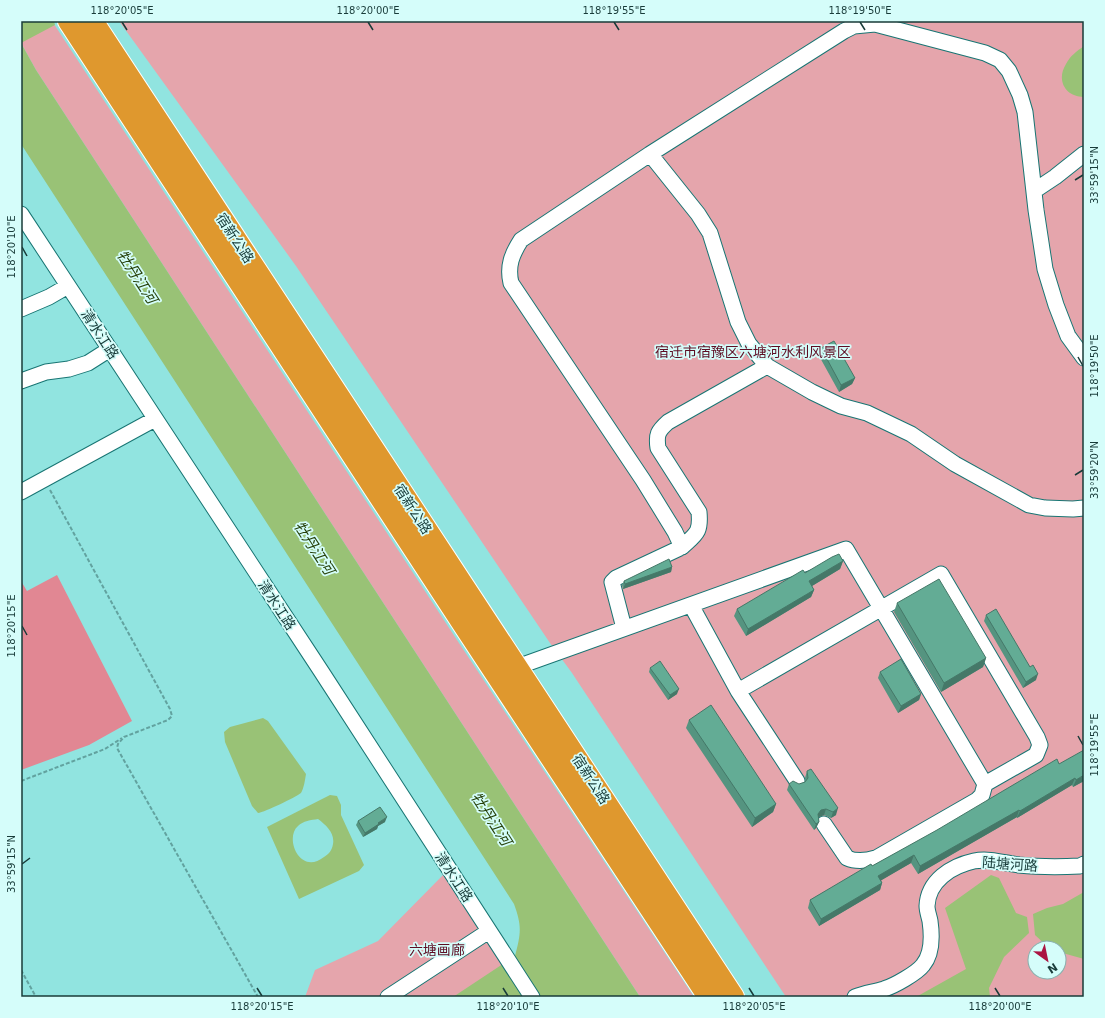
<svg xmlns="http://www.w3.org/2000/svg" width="1105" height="1018" viewBox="0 0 1105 1018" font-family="'DejaVu Sans','Noto Sans SC',sans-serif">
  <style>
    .green { fill: #e5a5ac; fill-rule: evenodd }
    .forest { fill: #e18793 }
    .water { fill: #99c276; fill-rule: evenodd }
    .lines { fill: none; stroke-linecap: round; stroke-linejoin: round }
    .minor-casing { stroke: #187573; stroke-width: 17 }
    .highway-casing { stroke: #fff; stroke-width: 24 }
    .path { stroke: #62a29f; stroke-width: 2; stroke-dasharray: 4 2; stroke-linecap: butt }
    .minor { stroke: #fff; stroke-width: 15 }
    .highway { stroke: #df982e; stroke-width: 22 }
    .wall { fill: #559480 }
    .shaded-wall { fill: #457868 }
    .building { fill: #63ac95; stroke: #457868 }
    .ticks { fill: none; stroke: #183b39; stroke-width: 1.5 }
    .labels { text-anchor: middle; stroke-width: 3.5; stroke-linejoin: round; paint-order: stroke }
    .street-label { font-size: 14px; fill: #183b39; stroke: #d5fdfa }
    .park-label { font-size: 14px; fill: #5e0d23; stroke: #d5fdfa }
    .water-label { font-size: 15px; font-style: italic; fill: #264009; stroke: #d5fdfa }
    .neatline { fill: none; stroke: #183b39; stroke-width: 1.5 }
    .ticks-label { font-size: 10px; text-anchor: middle; fill: #183b39 }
  </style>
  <rect width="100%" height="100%" fill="#91e4e0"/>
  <path class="green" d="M21,21H52L455,637L694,997H640L36,70L21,43Z
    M119,21H1084V997H786L572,673L550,643L296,266ZM1035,948H1059V972H1035Z
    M444,874L524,997H305L315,970L378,941Z"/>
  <path class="forest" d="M57,575L132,721L89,745L21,770V581L27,591Z"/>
  <path class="water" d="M21,21H54L55,25L21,43Z
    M21,43L36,70L640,997H453L515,956C521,933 522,926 514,904L21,144Z
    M1084,46V97C1065,97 1056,80 1066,64C1070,56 1077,51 1084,46Z
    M263,718L268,721L306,774C305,780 304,788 301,793C296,797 265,812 258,813L252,806L225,742L224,732L230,727Z
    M330,795L337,796L341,805V815L364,865L359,871L299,899L267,827ZM318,819C326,825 335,833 333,844C332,850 329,854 324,857C300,876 284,838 298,826C303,821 311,820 318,819Z
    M991,875L999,878L1016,913L1027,917L1029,933L1004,957L989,988L990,997H916L966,969L945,908Z
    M1084,892V959L1059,952V948H1049L1035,935L1033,914L1047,908L1063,904Z"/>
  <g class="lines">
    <defs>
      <path id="minor" d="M650,154L698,214L710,233L738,322L749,344L767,366L812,392L841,406L867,413L911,434L955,464L1029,505L1045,508L1073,509L1084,508
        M1034,191L1055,177L1084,154
        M21,214L321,671L532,997
        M21,309L49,297L68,286
        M21,381L46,372L69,369L88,363L110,349
        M21,492L155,419
        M682,547C696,534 701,533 699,512L658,448C656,434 658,431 668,422L767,366
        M691,605L738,691L941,574L1037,737L1040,745L1036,755L985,784
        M624,628L612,582L616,578L682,547L675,532L643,480L511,283C507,266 512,254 521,240L650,154L844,31L854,26L875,24L985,53L1000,60L1009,71L1020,95L1025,112L1036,210L1045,269L1056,305L1068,336L1084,358
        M508,672L517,667L846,549L985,784L982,795L977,800L876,858C866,861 856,862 847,858L824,824
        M738,691L797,781
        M388,997L489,931
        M855,997C865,993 875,992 884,989C894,986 917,973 923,965C933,953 932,935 930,921C929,916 927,911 927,906C928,881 951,866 974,861C989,858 1004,863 1019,865C1039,867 1059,867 1080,866L1084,864"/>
      <path id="highway" d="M69,21L466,628L709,997
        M92,21L733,997"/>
    </defs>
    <use href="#minor" class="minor-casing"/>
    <use href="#highway" class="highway-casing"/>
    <path class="path" d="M50,490L170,709L172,716L168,720L124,737L118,744L117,748L258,997
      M21,781L105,749L122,738
      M21,970L36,997"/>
    <use href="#minor" class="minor"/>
    <use href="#highway" class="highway"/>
  </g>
  <path class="wall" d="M821,348L855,378L852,384L839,392L818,354Z
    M843,561L840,569L812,586L814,590L811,597L746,636L734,616L737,609L805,573Z
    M672,567L671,572L623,589L622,585L624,581Z
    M897,603L986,658L983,667L941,692L894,612Z
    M986,615L1036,680L1023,688L984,621Z
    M650,668L677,694L668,700L649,672Z
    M880,672L921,694L919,700L898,713L878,678Z
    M689,720L776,804L773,812L752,827L686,728Z
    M1059,764L1084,781L1073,787L1072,785L1017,818V817L918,874L911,863L881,880L882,883L880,890L819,926L808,908L810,900Z
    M807,771L836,815L831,818L824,815L819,817V822L816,828L814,830L787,790L789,784H799L805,782V778Z
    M358,821L385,822L378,826L377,829L363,837L356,825Z"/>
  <path class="shaded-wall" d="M855,378L852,384L839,392L841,385Z
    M843,561L840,569L807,589L809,581Z
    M672,567L671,572L623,589L625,584Z
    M814,590L811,597L746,636L748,629Z
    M986,658L983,667L941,692L944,683Z
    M1038,674L1036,680L1023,688L1026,682Z
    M679,689L677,694L668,700L670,695Z
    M921,694L919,700L898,713L901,706Z
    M1084,775V781L1073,787L1076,780Z
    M1075,778L1072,785L1017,818L1020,811Z
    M776,804L773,812L752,827L755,818Z
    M838,808L836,815L831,818L833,812Z
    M826,809L824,815L819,817L816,820L818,814L821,810Z
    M1019,810L1017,817L918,874L920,866Z
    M387,817L385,822L378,826L377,829L363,837L365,833L378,823Z
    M819,822L816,828L814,830L816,824Z
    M914,855L911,863L875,884L878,876Z
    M882,883L880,890L819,926L821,919Z"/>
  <path class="building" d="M834,341L855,378L841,385L821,348Z
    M839,554L843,561L809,581L814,590L748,629L737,609L803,570L805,573L832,557Z
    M669,559L672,567L625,584L624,581Z
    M939,579L986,658L944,683L897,603Z
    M996,609L1030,667L1033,665L1038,674L1026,682L986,615Z
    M901,659L921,694L901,706L880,672Z
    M660,661L679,689L670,695L650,668Z
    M711,705L776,804L755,818L689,720Z
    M1084,750V775L1076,780L1075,778L1020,811L1019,810L920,866L914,855L878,876L882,883L821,919L810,900L871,864L872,866L937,830L1057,759L1059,764Z
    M811,769L838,808L833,812L826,809L821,810L818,814L819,822L816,824L789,784L793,781L799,784L805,782L808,778L807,771Z
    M380,807L387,817L378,823L379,824L365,833L358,821Z"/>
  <path class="ticks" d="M122,22L127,30M368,22L373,30M614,22L619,30M860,22L865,30M1075,180L1083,175M22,247L27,256M1078,357L1083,366M1075,475L1083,470M22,626L27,635M1078,736L1083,745M22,864L30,858M257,988L262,996M503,988L508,996M749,988L754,996M995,988L1000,996"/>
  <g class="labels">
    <g class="street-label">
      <text transform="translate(235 238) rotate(57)" y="5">宿新公路</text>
      <text transform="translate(100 334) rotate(57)" y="5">清水江路</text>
      <text transform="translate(413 509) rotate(57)" y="5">宿新公路</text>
      <text transform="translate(277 605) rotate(57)" y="5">清水江路</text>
      <text transform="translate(591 779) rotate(57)" y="5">宿新公路</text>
      <text transform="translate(1010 864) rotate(4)" y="5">陆塘河路</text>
      <text transform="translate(454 877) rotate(57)" y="5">清水江路</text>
    </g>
    <g class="park-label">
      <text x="753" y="357">宿迁市宿豫区六塘河水利风景区</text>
      <text x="437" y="955">六塘画廊</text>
    </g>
    <g class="water-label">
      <text transform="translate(137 277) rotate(57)" y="5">牡丹江河</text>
      <text transform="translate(314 548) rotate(57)" y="5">牡丹江河</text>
      <text transform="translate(491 819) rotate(57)" y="5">牡丹江河</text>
    </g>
  </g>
  <rect width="1105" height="1018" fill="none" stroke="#d5fdfa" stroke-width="44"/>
  <g transform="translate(1047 960) rotate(147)"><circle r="19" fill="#d5fdfa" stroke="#89afad"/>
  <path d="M0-3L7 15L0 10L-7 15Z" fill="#aa1442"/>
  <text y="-6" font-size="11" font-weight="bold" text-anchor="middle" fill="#183b39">N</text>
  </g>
  <rect x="22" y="22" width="1061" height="974" class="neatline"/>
  <g class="ticks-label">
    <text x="122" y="14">118°20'05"E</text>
    <text x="368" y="14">118°20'00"E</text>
    <text x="614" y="14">118°19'55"E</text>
    <text x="860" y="14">118°19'50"E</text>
    <text transform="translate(1094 175) rotate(-90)" y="4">33°59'15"N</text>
    <text transform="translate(11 247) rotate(-90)" y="4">118°20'10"E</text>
    <text transform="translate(1094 366) rotate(-90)" y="4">118°19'50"E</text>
    <text transform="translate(1094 470) rotate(-90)" y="4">33°59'20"N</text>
    <text transform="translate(11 626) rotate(-90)" y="4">118°20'15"E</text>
    <text transform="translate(1094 745) rotate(-90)" y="4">118°19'55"E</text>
    <text transform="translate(11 864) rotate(-90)" y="4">33°59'15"N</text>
    <text x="262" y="1010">118°20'15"E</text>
    <text x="508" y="1010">118°20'10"E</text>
    <text x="754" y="1010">118°20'05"E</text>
    <text x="1000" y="1010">118°20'00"E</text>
  </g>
</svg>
